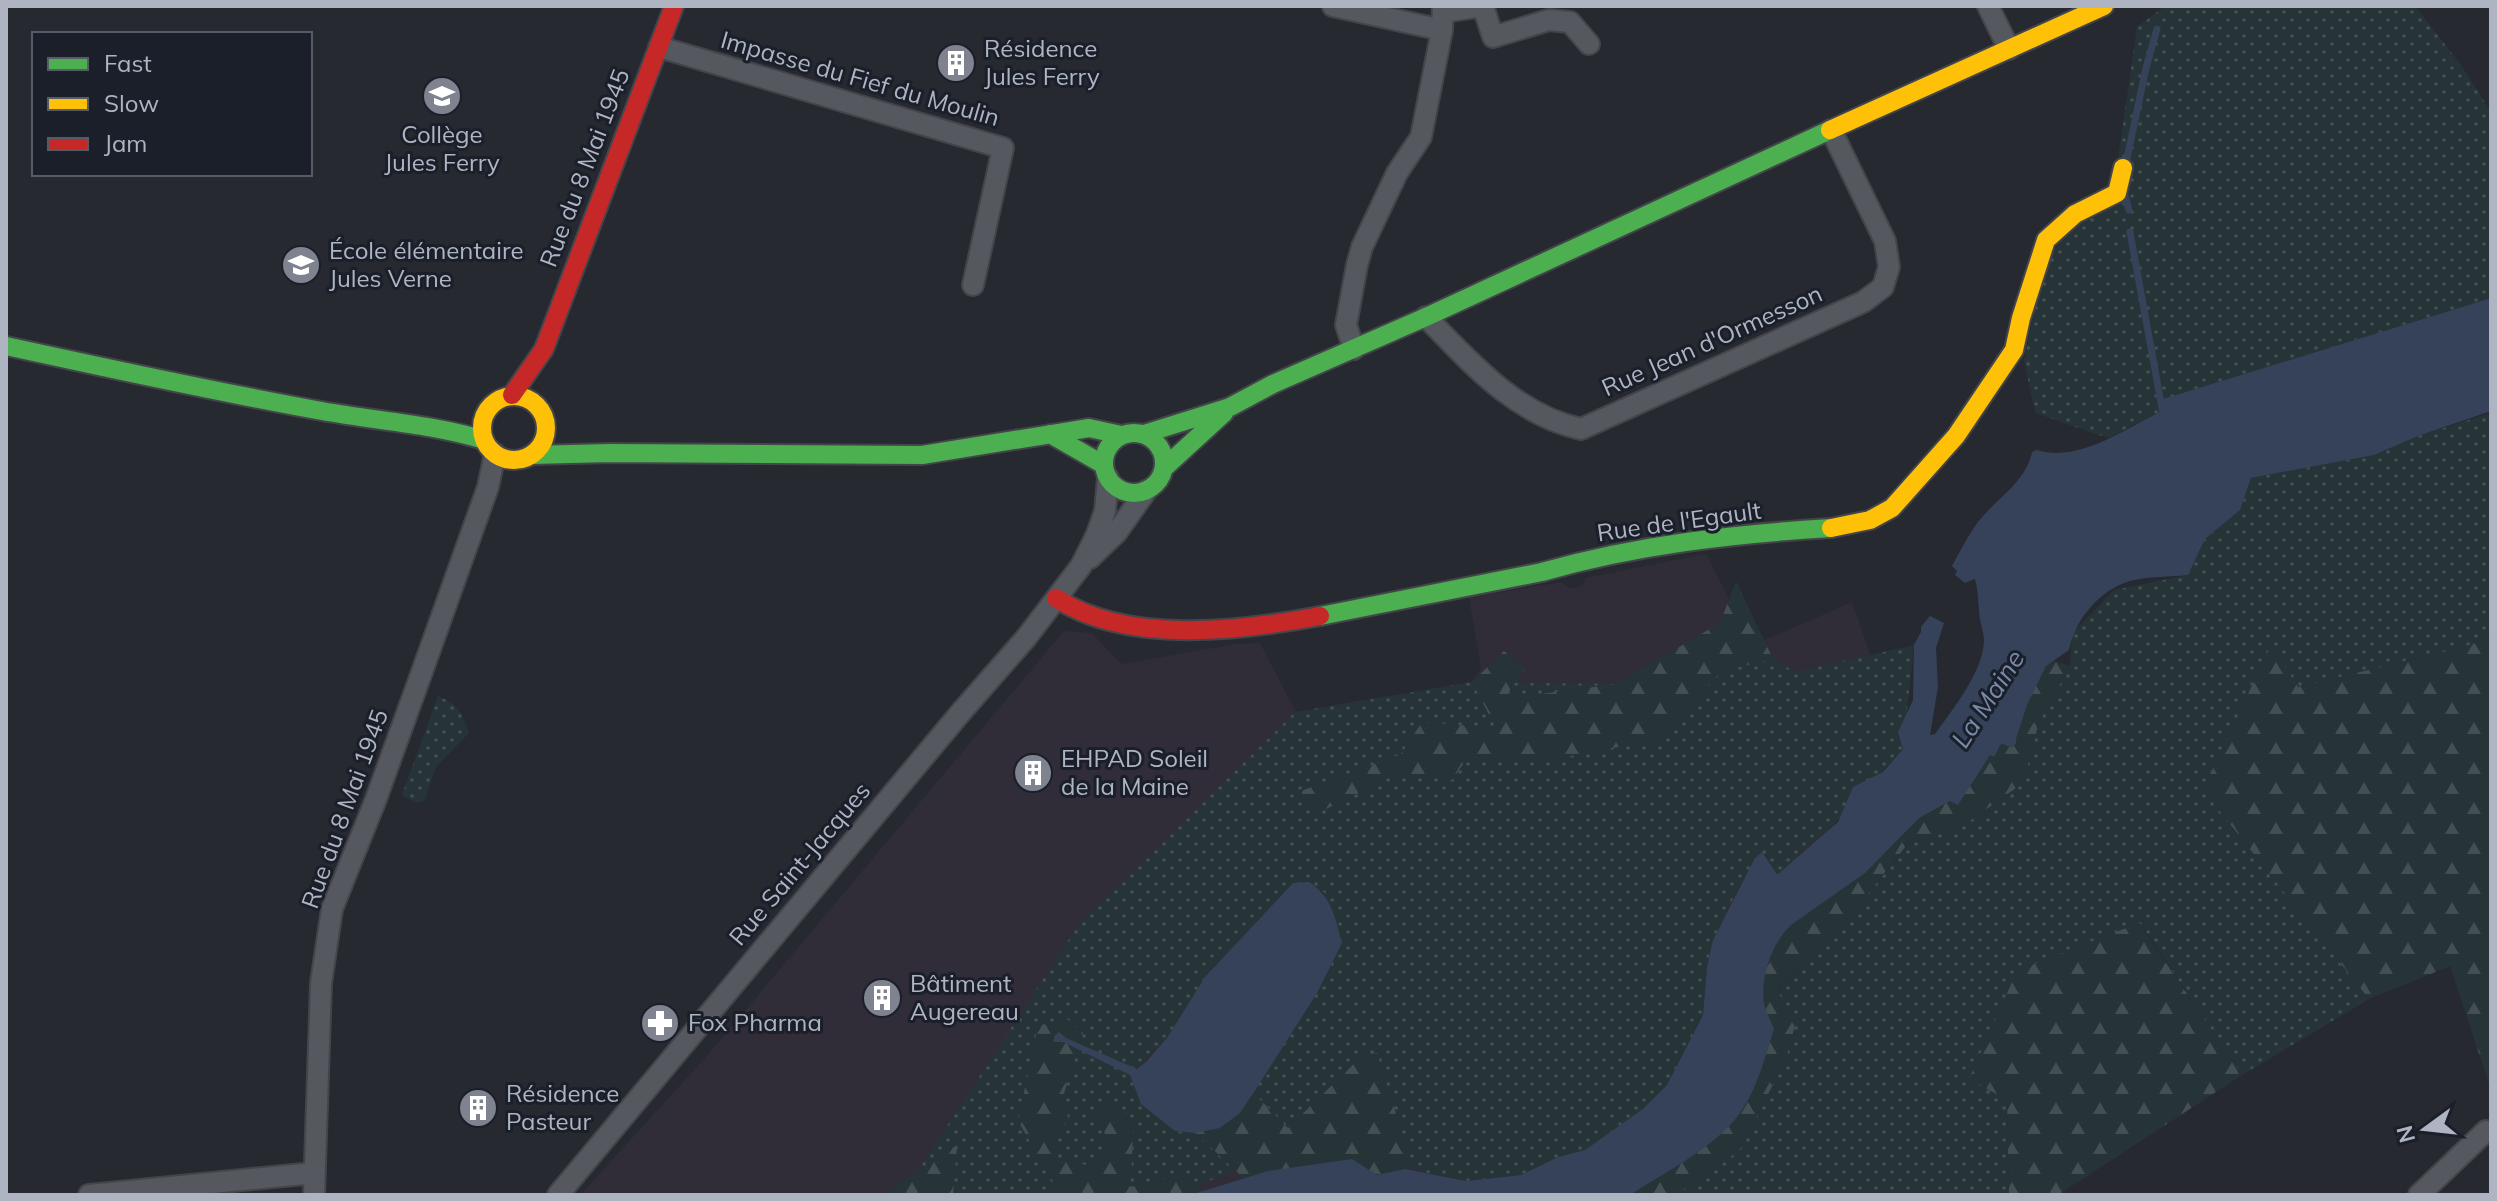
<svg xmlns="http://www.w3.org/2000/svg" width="2497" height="1201" viewBox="0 0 2497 1201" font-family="Mulish,sans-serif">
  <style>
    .medical { fill: #302d39 }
    .grass { fill: url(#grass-dots) }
    .forest { fill: url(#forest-firs) }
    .water { fill: #354259 }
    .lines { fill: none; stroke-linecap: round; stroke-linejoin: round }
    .stream { stroke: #354259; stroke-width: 7 }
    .street-casing { stroke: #43454b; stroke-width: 24 }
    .fast-casing { stroke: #43454b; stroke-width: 22 }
    .slow-casing { stroke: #43454b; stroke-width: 22 }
    .jam-casing { stroke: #43454b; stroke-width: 22 }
    .street { stroke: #55585e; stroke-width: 20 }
    .fast { stroke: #4caf50; stroke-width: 18 }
    .slow { stroke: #ffc107; stroke-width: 18 }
    .jam { stroke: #c62828; stroke-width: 18 }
    .labels { text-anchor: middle; stroke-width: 6; stroke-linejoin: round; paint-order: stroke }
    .poi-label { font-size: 24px; fill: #aeb4c2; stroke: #1a1f2a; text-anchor: start }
    .street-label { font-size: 24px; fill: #aeb4c2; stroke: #1a1f2a }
    .water-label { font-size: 26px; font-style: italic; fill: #7889a9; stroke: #1a1f2a }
  </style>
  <defs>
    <pattern id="grass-dots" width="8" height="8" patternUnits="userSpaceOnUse" patternTransform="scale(2)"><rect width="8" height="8" fill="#263437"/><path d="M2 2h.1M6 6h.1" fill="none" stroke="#434f52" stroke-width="1.8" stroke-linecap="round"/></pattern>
    <pattern id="forest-firs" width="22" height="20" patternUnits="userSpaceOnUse" patternTransform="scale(2)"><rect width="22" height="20" fill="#263437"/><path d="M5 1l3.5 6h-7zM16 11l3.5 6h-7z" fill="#434f52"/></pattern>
  </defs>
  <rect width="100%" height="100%" fill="#262930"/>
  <path class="medical" d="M1706,554L1753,645L1852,602L1903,749L1823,837L1777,874L1521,1175L1268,1171L1190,1195H580L707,1056L1064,631L1092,633L1121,664L1237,644L1260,643L1296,712L1472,682L1481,668L1469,598L1561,582L1569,588L1582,586L1586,578Z"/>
  <path class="grass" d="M2165,6H2415L2461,65L2491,112V298L2164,399L2160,412L2108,438L2035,413L2024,360L2044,268L2066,231L2115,179L2137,27Z
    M2491,413V638L2464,647L2298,688L2271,646L2203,790L2369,999L2242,1075L2140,923L2007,1100L2009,1195H1664L1740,1149L1786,1059L1777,990L1842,925L1908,845L1964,825L2023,783L2039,722L2070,666L2072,634L2114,590L2188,575L2205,539L2240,510L2251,478L2374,455L2418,436Z
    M1914,645L1903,749L1841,817L1777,874L1743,878L1713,940L1707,967L1703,1015L1667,1085L1644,1108L1585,1150L1558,1157L1521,1175L1466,1181L1414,1170L1360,1058L1288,1128L1253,1093L1317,993L1342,942L1334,915L1324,892L1293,883L1205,977L1167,1038L1130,1075L1141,1104L1175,1131L1195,1133L1235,1170L1198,1186L1187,1173L1130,1188L1134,1121L1107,1137L1096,1167L1059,1160L1050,1139L1083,1032L1018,1121L1061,1195H913L917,1172L1077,927L1295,712L1472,682L1616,684L1773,659L1795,672Z
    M438,696C458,704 462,713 469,733L436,767L424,801L416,803L402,795Z"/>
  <path class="forest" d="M1736,581L1773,659L1722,671L1656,741L1600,750L1543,762L1468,757L1452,780L1401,772L1312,816L1301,791L1401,754L1422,722L1496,728L1472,682L1504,651L1525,668L1504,699L1616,684L1720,623Z
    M2491,638V1090L2450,966L2369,999L2203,790L2271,645L2298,687L2464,647Z
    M2045,658L2070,666L2039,722L2023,783L1964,825L1907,845L1842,925L1777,989L1795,1025L1786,1059L1740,1149L1710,1174L1674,1195H1583L1631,1171L1765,927Z
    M2139,923L2242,1075L2058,1195H2009L2007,1100L1969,1079L2017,971Z
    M1066,1018L1083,1032L1062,1100L1069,1120L1050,1140L1059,1160L1096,1167L1107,1137L1094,1116L1111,1099L1134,1121L1130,1187L1187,1173L1205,1195H1093L1092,1193L1061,1195L1018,1121L1038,1026Z
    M1377,1053L1410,1159L1408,1182L1255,1189L1183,1121L1237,1076L1288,1128L1360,1058Z
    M957,1145L953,1195H882Z"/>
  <path class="water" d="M2491,298V411L2418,436L2374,455L2251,478L2240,510L2205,539L2188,575C2170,577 2148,576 2130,581C2099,590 2075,620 2069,650L2046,666L2027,705L2016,739V743L2012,748L2003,744L2000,745L1994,757L1990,755L1958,805L1950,801L1919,818L1865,873L1791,925C1772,943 1760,977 1764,1004C1766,1012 1771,1021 1774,1029C1764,1060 1755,1099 1731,1124C1704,1153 1664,1173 1630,1195H1190L1268,1171L1352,1159L1377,1175L1405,1169L1466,1181L1521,1175L1558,1157L1585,1150L1644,1108L1667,1085L1703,1015L1707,967L1713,940L1755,858L1762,852L1777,874L1779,873L1838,822L1853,787L1883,772L1903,749L1898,732L1913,700L1914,645L1921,632V627L1930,616L1944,623L1936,648L1938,687L1930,735L1935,734C1952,710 1983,672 1984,641C1984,631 1979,621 1979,610C1978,599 1978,590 1975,579L1965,583L1955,575L1957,571L1952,566C1960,552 1968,535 1978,522C1997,498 2026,482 2032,452L2037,450C2078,463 2125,429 2160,412L2163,399Z
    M1309,882C1332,897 1335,917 1342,943L1317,993L1258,1086L1240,1113L1220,1128L1195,1133L1175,1131L1141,1104L1130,1075L1063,1042H1053L1055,1035L1059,1032L1066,1038L1137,1069L1147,1061L1167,1038L1205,977L1293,883Z"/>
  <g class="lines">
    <path class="stream" d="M2126,163L2146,68L2157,29
      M2125,195L2129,210
      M2130,232L2163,414"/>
    <defs>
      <path id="street" d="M1333,6L1442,30
        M1988,6L2009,49
        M1443,12L1483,6L1493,37L1549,20L1570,22L1589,44
        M659,47L1003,148L973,285
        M1426,317C1471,363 1516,415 1581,429L1863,302L1883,287L1889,267L1885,241L1831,130
        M1354,349L1346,325L1357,265L1362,247L1397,173L1421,137L1442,30L1443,6
        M1090,558L1117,532L1146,491
        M89,1195L314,1173
        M314,1195L321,983L332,909L376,799L423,669L488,487L495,454
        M558,1195L962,711L1026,638L1081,566L1097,534L1105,511L1108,478
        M2419,1195L2486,1131"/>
      <path id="fast" d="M6,346C111,369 216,392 322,411C377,421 431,424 484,440
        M1104 463a30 30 0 1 1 60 0a30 30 0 1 1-60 0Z
        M1050,434L1104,465
        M1144,434L1230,407L1273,384L1426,317L1830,130
        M531,455L610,453L922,455L1089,428L1121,435
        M1164,468L1224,413
        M1320,616L1542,572C1636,545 1733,534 1831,528"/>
      <path id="slow" d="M1830,130L2104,6
        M482 428a32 32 0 1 1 64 0a32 32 0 1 1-64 0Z
        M1831,528L1870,520L1892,508L1956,436L2014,350L2021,318L2046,240L2075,214L2117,193L2123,168"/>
      <path id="jam" d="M512,395L544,349L674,6
        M1056,598C1127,645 1241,631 1320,616"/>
    </defs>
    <use href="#street" class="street-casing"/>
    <use href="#fast" class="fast-casing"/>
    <use href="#slow" class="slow-casing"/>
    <use href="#jam" class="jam-casing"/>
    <use href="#street" class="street"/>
    <use href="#fast" class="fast"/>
    <use href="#slow" class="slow"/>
    <use href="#jam" class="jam"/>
  </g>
  <defs>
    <symbol id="building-disc" viewBox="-11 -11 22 22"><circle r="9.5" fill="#7e838f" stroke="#1a1f2a"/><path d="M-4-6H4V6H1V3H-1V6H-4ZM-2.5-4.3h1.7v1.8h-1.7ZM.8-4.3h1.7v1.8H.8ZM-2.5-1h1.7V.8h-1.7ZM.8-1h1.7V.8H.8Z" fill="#fff"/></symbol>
    <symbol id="school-disc" viewBox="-11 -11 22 22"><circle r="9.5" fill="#7e838f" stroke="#1a1f2a"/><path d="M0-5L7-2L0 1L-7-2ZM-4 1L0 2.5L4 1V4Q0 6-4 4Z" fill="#fff"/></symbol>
    <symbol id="pharmacy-disc" viewBox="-11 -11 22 22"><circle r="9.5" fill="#7e838f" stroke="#1a1f2a"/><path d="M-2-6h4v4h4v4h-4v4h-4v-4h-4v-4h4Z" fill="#fff"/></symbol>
  </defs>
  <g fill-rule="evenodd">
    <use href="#building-disc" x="934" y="41" width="44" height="44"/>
    <use href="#school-disc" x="420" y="74" width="44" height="44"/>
    <use href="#school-disc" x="279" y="243" width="44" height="44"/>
    <use href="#building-disc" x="1011" y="751" width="44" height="44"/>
    <use href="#building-disc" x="860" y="976" width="44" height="44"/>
    <use href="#pharmacy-disc" x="638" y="1001" width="44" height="44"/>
    <use href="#building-disc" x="456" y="1086" width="44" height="44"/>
  </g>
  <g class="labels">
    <g class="poi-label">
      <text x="984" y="57">Résidence<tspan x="984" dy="28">Jules Ferry</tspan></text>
      <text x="442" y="143" text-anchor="middle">Collège<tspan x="442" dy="28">Jules Ferry</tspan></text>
      <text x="329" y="259">École élémentaire<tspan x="329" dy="28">Jules Verne</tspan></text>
      <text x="1061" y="767">EHPAD Soleil<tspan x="1061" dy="28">de la Maine</tspan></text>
      <text x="910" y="992">Bâtiment<tspan x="910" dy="28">Augereau</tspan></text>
      <text x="688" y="1031">Fox Pharma</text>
      <text x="506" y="1102">Résidence<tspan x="506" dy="28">Pasteur</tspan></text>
    </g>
    <g class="street-label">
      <text transform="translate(860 79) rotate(16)" y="8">Impasse du Fief du Moulin</text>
      <text transform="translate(585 168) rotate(-69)" y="8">Rue du 8 Mai 1945</text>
      <text transform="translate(1712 341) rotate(-24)" y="8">Rue Jean d'Ormesson</text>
      <text transform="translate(1679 522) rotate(-8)" y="8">Rue de l'Egault</text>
      <text transform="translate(345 809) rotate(-70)" y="8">Rue du 8 Mai 1945</text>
      <text transform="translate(800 864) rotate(-50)" y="8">Rue Saint-Jacques</text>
    </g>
    <g class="water-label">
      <text transform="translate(1988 699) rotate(-57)" y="9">La Maine</text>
    </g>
  </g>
  <rect width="2497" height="1201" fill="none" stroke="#aeb4c2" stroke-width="16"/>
  <rect x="32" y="32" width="280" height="144" fill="#1a1f2a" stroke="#555b67" stroke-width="2"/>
  <rect x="48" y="58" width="40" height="12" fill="#4caf50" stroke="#555b67" stroke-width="2"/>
  <text x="104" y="72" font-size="24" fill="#aeb4c2">Fast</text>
  <rect x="48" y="98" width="40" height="12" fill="#ffc107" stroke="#555b67" stroke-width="2"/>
  <text x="104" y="112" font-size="24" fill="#aeb4c2">Slow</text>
  <rect x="48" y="138" width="40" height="12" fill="#c62828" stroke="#555b67" stroke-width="2"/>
  <text x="104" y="152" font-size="24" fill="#aeb4c2">Jam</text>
  <g transform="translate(2425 1129) rotate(255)" stroke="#1a1f2a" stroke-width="6" paint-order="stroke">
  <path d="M0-6L14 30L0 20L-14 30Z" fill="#aeb4c2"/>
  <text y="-12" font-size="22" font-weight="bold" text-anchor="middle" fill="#aeb4c2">N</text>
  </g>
</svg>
